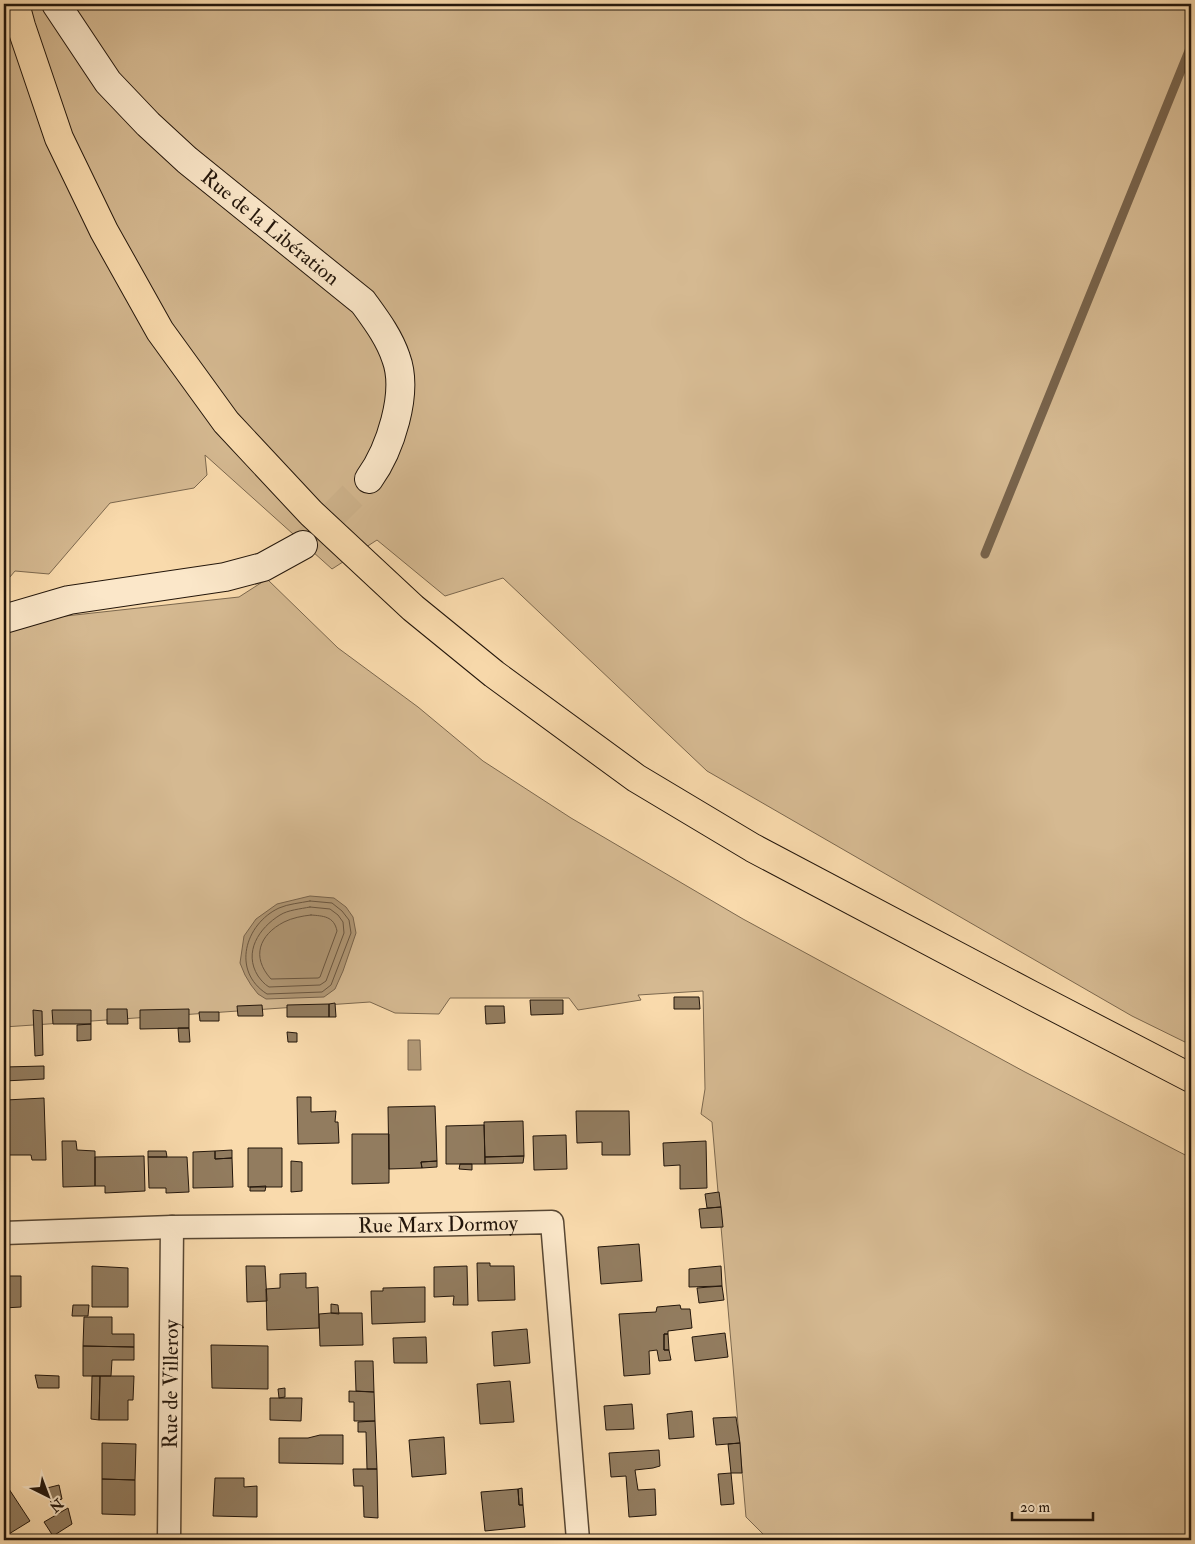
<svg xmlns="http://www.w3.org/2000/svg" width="1195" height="1544" viewBox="0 0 1195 1544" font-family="'IM FELL Double Pica',serif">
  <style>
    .green { fill: #d5b991; stroke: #7c684e }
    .water { fill: #b09775; stroke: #78634b }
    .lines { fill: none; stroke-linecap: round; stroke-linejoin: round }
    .shore { stroke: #6a5640; stroke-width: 1 }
    .stream { stroke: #78634b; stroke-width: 9 }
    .building { fill: #927c5f; stroke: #23160b }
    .secondary-tunnel { stroke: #ceb38c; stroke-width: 28; stroke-dasharray: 28 14; stroke-linecap: butt }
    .street-casing { stroke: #584733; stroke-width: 25 }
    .secondary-casing { stroke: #23160b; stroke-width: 30 }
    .primary-casing { stroke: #23160b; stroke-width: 30 }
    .street { stroke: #fbe7c9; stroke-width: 22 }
    .secondary { stroke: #fbe7c9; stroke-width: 28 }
    .primary { stroke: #f9daac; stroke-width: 28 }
    .labels { text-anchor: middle; stroke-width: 4; stroke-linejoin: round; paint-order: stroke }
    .street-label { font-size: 21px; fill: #23160b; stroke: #fbe7c9 }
  </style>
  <rect width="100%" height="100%" fill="#f9daac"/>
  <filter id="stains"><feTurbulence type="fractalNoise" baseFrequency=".004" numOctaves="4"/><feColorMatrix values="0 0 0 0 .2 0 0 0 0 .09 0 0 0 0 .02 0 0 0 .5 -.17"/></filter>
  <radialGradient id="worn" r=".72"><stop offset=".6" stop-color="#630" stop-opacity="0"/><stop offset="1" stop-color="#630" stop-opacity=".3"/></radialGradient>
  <path class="green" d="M4,4H1191V1045L1132,1016L707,771L503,578L445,596L377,540L332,569L205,455L207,475L194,488L110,503L49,574L15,571L4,584Z
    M267,579L338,648L418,707L483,761L571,818L743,919L1025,1072L1191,1158V1540H769L746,1517L712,1122L701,1114L705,1089L703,991L638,995L641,1000L578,1010L569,998H450L439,1014L395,1013L370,1002L4,1027V634L29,620L239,597Z"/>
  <path class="water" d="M310,896L334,898L346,907L353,917L356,933L343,971L335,989L324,997L266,999L258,994L251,985L245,975L240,963L244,936L256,919L277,904Z
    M408,1040H420L421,1070H408Z"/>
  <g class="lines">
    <path class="shore" d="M310,901L332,903L342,911L349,920L351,933L331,985L322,992L267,994C231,971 245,924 279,908C288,904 300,903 310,901Z
      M310,907L330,909L338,915L343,922L344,933L326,981L320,985L269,987C264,984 261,980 258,976C243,952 259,928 280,915C288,910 300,909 310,907Z
      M311,915C323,916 334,916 337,931L320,977L318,978L271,979C251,957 259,935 284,922C292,918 302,916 311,915Z"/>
    <path class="stream" d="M985,554L1191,46"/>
  </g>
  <path class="building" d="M674,997H699L700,1009H674Z
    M530,1000H563V1014L531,1015Z
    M335,1003L336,1017H329V1004Z
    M329,1004V1017H287V1005Z
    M262,1005L263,1016H238L237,1006Z
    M485,1006H504L505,1023L486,1024Z
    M107,1009H127L128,1024H107Z
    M189,1009V1028L140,1029V1010Z
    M33,1010L42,1011L43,1055L35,1056Z
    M52,1010H91V1024H53Z
    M199,1012H219V1021H200Z
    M91,1024V1040L77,1041V1025Z
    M178,1028H189L190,1042H179Z
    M287,1032L297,1033V1042H288Z
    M44,1066V1079L4,1081V1067Z
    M297,1097H311V1112L336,1111L335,1122H338L339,1143L298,1144Z
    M44,1098L46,1160H32L31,1155H7L6,1100Z
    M435,1106L437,1161L421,1162L422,1168L389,1169L388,1107Z
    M576,1111H629L630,1155H602V1142L577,1143Z
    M523,1121L524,1156L485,1157L484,1122Z
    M484,1125L485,1164H446V1126Z
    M352,1134H389V1183L352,1184Z
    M566,1135L567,1169L534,1170L533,1136Z
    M62,1141H76L77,1150L95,1151V1186L63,1187Z
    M706,1141L707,1188L680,1189V1165L664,1166L663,1143Z
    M248,1148H282V1187H248Z
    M232,1150V1158L215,1159V1151Z
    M148,1151H166L167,1157H148Z
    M215,1151V1159L232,1158L233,1187L193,1188V1152Z
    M144,1156L145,1191L105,1193V1186H95V1157Z
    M524,1156L523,1163L485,1164V1157Z
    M148,1157H187L189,1192L166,1193V1188H149Z
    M291,1161L302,1162V1191L291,1192Z
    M437,1161V1167L422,1168L421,1162Z
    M460,1164H472V1170L459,1169Z
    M266,1186L265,1191H250V1187Z
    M719,1192L721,1207L707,1208L705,1194Z
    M721,1207L723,1227L701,1228L699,1209Z
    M639,1244L642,1281L601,1284L598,1247Z
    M477,1263H490V1266H514L515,1300L478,1301Z
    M92,1266L128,1268V1307H92Z
    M246,1266H265L267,1301L247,1302Z
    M467,1266L468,1305H453L454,1296L434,1297V1267Z
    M721,1266L722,1286L689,1287V1269Z
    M306,1273V1288L318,1287L319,1328L267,1330L266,1289L280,1288V1274Z
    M4,1276H21V1307L4,1308Z
    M722,1286L724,1300L699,1303L697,1288Z
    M425,1287V1322L372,1324L371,1291H383V1288Z
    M331,1304L338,1305L339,1314L331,1313Z
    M73,1305H89L88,1316H72Z
    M680,1305L681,1309H690L692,1328L668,1331V1334H664V1350H669L671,1360L659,1361L657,1350L649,1351L650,1374L624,1376L619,1314L656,1312L657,1307Z
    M331,1313H362L363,1345L320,1346L319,1314Z
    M84,1317H112V1334H134V1347L83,1346Z
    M527,1329L530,1363L494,1366L492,1332Z
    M725,1333L728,1357L695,1361L692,1337Z
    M664,1334H668L669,1350H664Z
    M426,1337L427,1363H394L393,1338Z
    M211,1345L268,1346V1389L212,1388Z
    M83,1346L134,1347V1360H112L111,1376H83Z
    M355,1361H373L374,1392L356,1391Z
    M35,1375L59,1376V1388H38Z
    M92,1376H100L99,1420L91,1419Z
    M100,1376H134L133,1400H128V1420H99Z
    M510,1381L514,1422L480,1424L477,1384Z
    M285,1388V1397L279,1398L278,1389Z
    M349,1391L374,1392L375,1421H354V1402H349Z
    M270,1398H302L301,1421L270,1420Z
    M632,1404L634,1429L606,1430L604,1406Z
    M692,1411L694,1437L669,1439L667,1414Z
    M736,1417L740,1443L716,1445L713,1418Z
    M375,1421L377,1469H367L366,1432H358V1422Z
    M320,1435H343V1464L279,1463V1438H308Z
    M444,1437L446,1474L412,1477L409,1440Z
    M102,1443L136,1444L135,1480L102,1479Z
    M740,1443L742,1473H731L728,1444Z
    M659,1450L660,1466L653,1468L635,1470L638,1490L655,1489L656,1515L629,1517L626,1476L611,1477L609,1453Z
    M353,1469H377L378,1518L364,1517L363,1486H354Z
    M731,1473L734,1504L721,1505L718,1474Z
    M215,1478H244V1487L257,1486V1517L213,1516Z
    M102,1479L135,1480V1515L102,1514Z
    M59,1485L62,1499L51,1503L47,1488Z
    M7,1486L30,1521L4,1537V1488Z
    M522,1488L523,1505H519L518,1489Z
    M518,1489L519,1505H523L525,1527L485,1531L481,1492Z
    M68,1508L72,1524L53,1536L44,1522Z
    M109,1535L136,1536V1540H109Z
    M226,1536L256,1537V1540H226Z"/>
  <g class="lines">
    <path class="secondary-tunnel" d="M303,545L369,479"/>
    <defs>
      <g id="street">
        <path id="s1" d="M4,1233L172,1227L415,1225L552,1222L578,1540"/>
        <path id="s2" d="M169,1540L172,1227"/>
      </g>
      <g id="secondary">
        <path id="s3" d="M56,4L108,82L148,124L187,160L363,302C376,320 389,337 396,358C409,393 390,450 369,479"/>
        <path d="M4,619L69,600L225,577L263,567L303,545"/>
      </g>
      <path id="primary" d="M15,4L21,26L59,138L104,231L160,331L226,422L311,513L413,608L494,674L636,778L753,848L1031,995L1191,1078"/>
    </defs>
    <use href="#street" class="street-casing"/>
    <use href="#secondary" class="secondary-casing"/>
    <use href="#primary" class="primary-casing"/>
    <use href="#street" class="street"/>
    <use href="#secondary" class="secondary"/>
    <use href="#primary" class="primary"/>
  </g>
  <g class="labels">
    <g class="street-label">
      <text dy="7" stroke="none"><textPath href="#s3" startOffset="312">Rue de la Libération</textPath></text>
      <text dy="7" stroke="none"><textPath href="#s1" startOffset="434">Rue Marx Dormoy</textPath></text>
      <text dy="7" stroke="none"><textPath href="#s2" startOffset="156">Rue de Villeroy</textPath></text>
    </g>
  </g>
  <rect width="1195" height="1544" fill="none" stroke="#f9daac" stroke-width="20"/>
  <rect x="5" y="5" width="1185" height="1534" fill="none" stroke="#23160b" stroke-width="2.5"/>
  <rect x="10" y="10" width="1175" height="1524" fill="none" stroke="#23160b"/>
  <g transform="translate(48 1496) rotate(138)" stroke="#fbe7c9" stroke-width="4" paint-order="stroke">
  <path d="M0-4L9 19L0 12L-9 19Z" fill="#23160b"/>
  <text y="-8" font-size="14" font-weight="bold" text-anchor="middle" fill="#23160b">N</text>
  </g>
  <path d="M1012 1512v8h81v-8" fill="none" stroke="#23160b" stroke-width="2.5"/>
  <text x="1020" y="1512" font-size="15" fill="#23160b" stroke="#fbe7c9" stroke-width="4" paint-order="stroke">20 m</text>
  <rect width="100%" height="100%" filter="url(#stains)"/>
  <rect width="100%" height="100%" fill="url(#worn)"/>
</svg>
